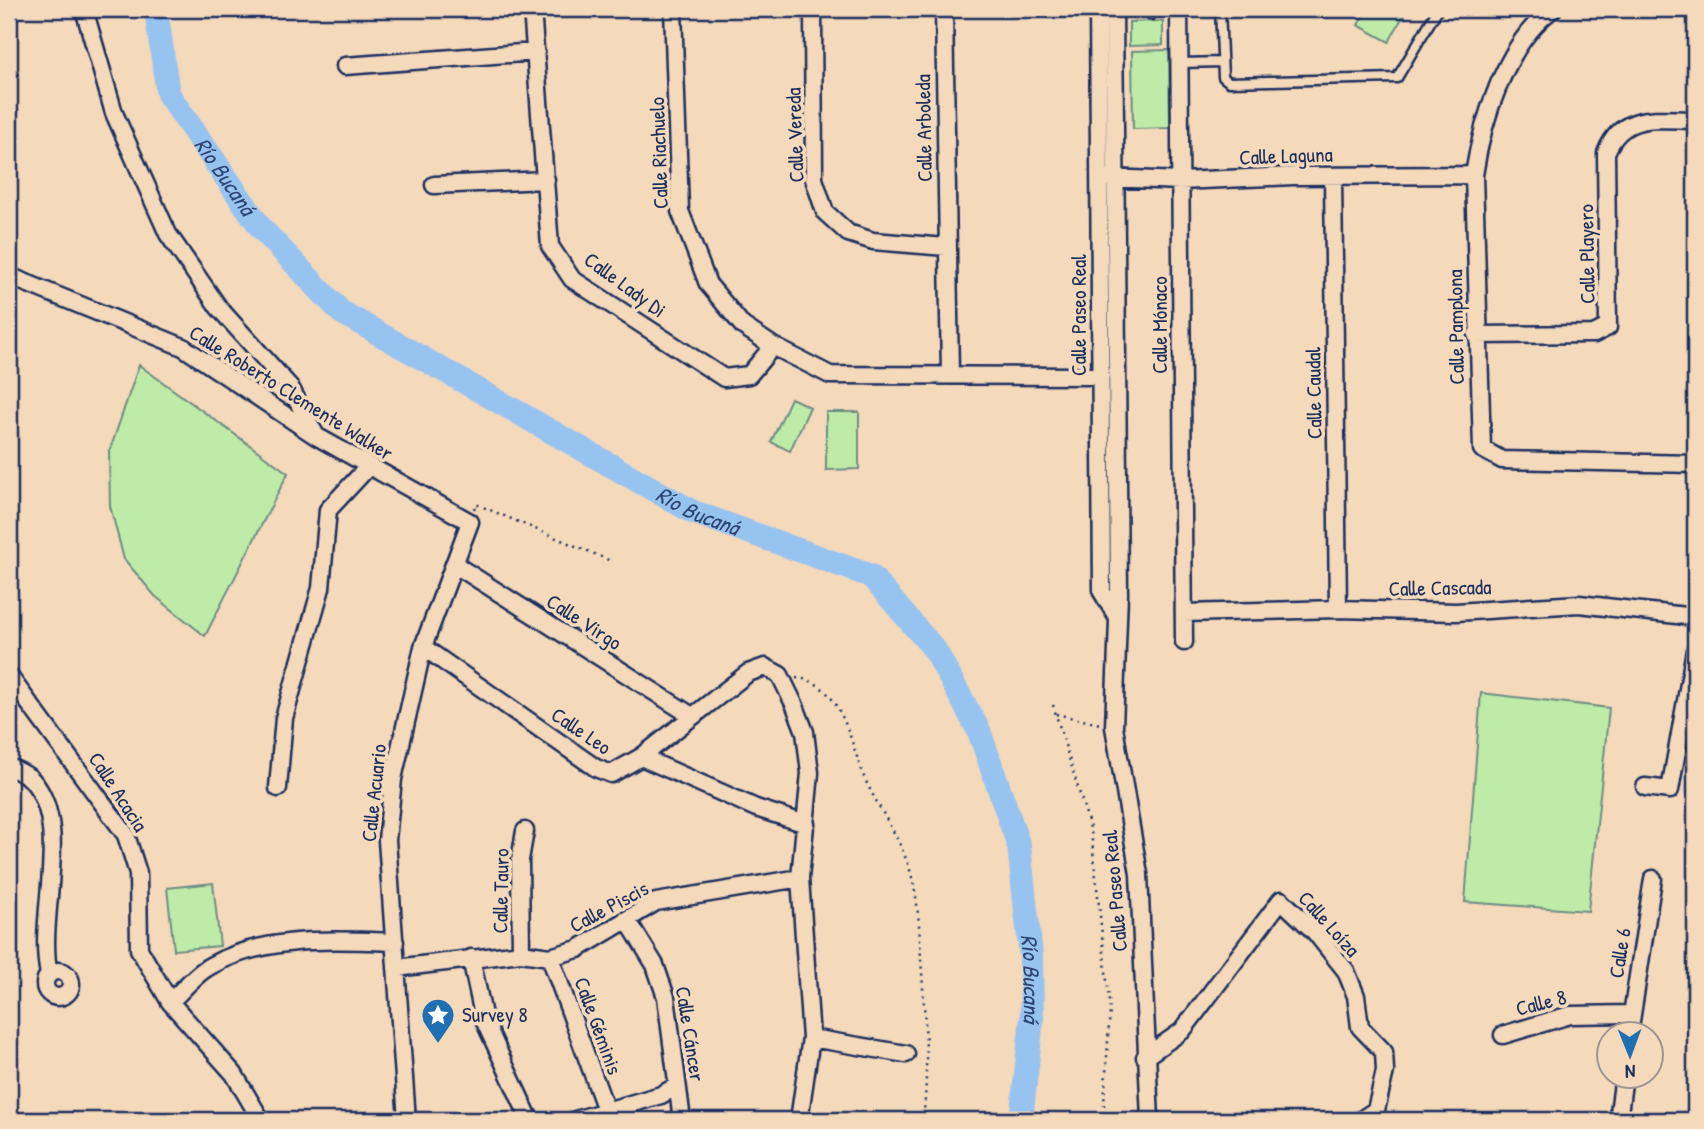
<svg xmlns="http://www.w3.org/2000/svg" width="1704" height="1129" viewBox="0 0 1704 1129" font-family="'Patrick Hand',sans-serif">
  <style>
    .green { fill: #bfeba8; stroke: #6d8d83; stroke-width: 2 }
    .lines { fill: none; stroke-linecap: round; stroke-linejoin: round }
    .river { stroke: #97c3f1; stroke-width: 24 }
    .service-casing { stroke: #1b2f5e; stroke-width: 13 }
    .minor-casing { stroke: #1b2f5e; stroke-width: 21 }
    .path { stroke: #1b2f5e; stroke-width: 2.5; stroke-dasharray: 2 5; stroke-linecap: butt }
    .service { stroke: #f4d9bb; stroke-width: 8 }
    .minor { stroke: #f4d9bb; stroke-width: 16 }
    .labels { text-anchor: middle; stroke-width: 7; stroke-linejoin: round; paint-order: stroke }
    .street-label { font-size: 21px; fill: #1b2f5e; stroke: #f4d9bb }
    .poi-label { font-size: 21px; fill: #1b2f5e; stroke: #f4d9bb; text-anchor: start }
    .water-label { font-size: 23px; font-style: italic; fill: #2e4574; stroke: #f4d9bb }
  </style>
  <rect width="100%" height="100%" fill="#f4d9bb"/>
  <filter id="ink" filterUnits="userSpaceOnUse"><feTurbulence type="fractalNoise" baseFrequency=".0143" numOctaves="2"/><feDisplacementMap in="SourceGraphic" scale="14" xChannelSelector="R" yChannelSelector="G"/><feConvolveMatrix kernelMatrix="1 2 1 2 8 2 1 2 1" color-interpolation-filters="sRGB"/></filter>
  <g filter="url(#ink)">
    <path class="green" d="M1367,9H1407L1389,42L1358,25Z
      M1163,21V45L1129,46V22Z
      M1169,50L1170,128L1133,129L1132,51Z
      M139,365L288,473L205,636L155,596L124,559L110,506L109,453Z
      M791,398L810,407L790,451L771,442Z
      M826,412H859V469L826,470Z
      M1481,693L1609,708L1588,911L1465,902Z
      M213,883L220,946L174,950L167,888Z"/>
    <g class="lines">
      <path class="river" id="s1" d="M156,9L168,94L261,228L341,312L693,512L871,576L935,650L979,731L1019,846L1031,956L1032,1018L1021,1120"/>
      <defs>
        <path id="service" d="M1151,9V15
          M1220,9L1223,77L1229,82L1397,78L1438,9
          M1180,63L1222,62"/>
        <path id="minor" d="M84,9L114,113L168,234L219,308L290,387L315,434
          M532,9L550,246L572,279L724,378L749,375L773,346
          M673,9L680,211L708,284L743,326L773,346L830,375L1101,376
          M813,9L814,179L825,212L848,233L873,241L946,247
          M944,9L950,374
          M1098,9L1102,592L1117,617
          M1114,9L1119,594L1114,727L1139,874L1150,1120
          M1179,9L1184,642
          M1553,9C1506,42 1482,121 1474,175L1482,449L1502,460L1695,464
          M345,66L536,52
          M1333,176L1338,609
          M1109,178L1180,181L1293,176L1474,175
          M434,185L546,180
          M9,276L183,347L316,436L470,522L423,647L393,779L387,840L407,1120
          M1476,335L1594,334L1608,327L1606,153C1622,111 1658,120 1695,120
          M454,564L692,716
          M1184,613L1338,609L1456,612L1579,604L1695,617
          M423,647L596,768L611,774L641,757L748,673L765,667L780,675L795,706L805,732L810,773L800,878L811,1038L799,1120
          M9,676L126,835L138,873L139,949L170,1002L234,1074L261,1120
          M641,757L756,808L806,824
          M9,767C16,770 27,774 32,780C73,827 36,916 49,974
          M1645,787L1670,790L1695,650
          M278,788L284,718L321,588L328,510L368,467
          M628,921L655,965L666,997L682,1120
          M521,953L520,860L525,831
          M550,957L606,1110
          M471,958L484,1020L530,1120
          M396,968L521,953L550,957L578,949L656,902L800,878
          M45 984a13 13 0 1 1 26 0a13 13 0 1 1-26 0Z
          M170,1002C182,991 195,974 210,966C265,935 335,940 395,942
          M1629,1034L1653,879
          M1503,1035L1570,1015L1632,1014
          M811,1038L906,1054
          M1145,1057L1182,1031L1281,900L1315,932L1346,971L1356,996L1360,1027L1384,1052L1385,1071L1376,1110L1361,1120
          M575,1120L661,1095L677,1086
          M1618,1120L1624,1076"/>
      </defs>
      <use href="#service" class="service-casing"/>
      <use href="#minor" class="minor-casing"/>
      <path class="path" d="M474,509L476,504L611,561
        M796,678C841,680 851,745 864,777C878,808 898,834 909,867C920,901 919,937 922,972C925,1022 929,1070 923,1120
        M1053,705L1091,831L1110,1009L1103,1120
        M1056,714L1100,724"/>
      <use href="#service" class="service"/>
      <use href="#minor" class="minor"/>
    </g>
  </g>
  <defs>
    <symbol id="sight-pin" viewBox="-11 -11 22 30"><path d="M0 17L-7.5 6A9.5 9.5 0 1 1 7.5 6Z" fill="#1f6fb2" stroke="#f4d9bb"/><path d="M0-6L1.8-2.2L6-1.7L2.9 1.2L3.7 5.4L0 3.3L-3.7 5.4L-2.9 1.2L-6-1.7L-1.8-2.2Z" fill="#fff"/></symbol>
  </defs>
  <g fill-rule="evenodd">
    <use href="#sight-pin" x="419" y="996" width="38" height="52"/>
  </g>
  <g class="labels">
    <g class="street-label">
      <text transform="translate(924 128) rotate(-91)" y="7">Calle Arboleda</text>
      <text transform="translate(795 135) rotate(-92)" y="7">Calle Vereda</text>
      <text transform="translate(659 153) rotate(-92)" y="7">Calle Riachuelo</text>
      <text transform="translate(1286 156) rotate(-2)" y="7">Calle Laguna</text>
      <text transform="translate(1587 254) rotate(-91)" y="7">Calle Playero</text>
      <text transform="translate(625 285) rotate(36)" y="7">Calle Lady Di</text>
      <text transform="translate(1079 315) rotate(-90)" y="7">Calle Paseo Real</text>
      <text transform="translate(1160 325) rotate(-90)" y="7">Calle Mónaco</text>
      <text transform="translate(1456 327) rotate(-91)" y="7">Calle Pamplona</text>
      <text transform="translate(291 393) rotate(32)" y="7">Calle Roberto Clemente Walker</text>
      <text transform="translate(1314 393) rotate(-91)" y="7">Calle Caudal</text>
      <text transform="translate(1440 588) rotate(-1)" y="7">Calle Cascada</text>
      <text transform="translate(584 622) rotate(33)" y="7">Calle Virgo</text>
      <text transform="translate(581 731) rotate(34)" y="7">Calle Leo</text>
      <text transform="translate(118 792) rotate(57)" y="7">Calle Acacia</text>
      <text transform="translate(374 793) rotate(-84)" y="7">Calle Acuario</text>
      <text transform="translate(501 891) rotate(-89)" y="7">Calle Tauro</text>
      <text transform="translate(1115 891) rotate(-95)" y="7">Calle Paseo Real</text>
      <text transform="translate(609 907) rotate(-28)" y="7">Calle Piscis</text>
      <text transform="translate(1329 924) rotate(48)" y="7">Calle Loíza</text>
      <text transform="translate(1620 953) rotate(-81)" y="7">Calle 6</text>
      <text transform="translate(1541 1003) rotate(-14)" y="7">Calle 8</text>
      <text transform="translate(598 1026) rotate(70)" y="7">Calle Géminis</text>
      <text transform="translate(690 1034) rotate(81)" y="7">Calle Cáncer</text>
    </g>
    <g class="poi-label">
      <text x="462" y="1022">Survey 8</text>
    </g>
    <g class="water-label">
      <text dy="8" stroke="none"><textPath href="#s1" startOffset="186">Río Bucaná</textPath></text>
      <text dy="8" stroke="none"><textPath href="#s1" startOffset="774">Río Bucaná</textPath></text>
      <text dy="8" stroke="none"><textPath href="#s1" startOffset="1404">Río Bucaná</textPath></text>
    </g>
  </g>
  <rect width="1704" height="1129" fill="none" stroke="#f4d9bb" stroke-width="35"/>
  <rect x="18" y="18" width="1669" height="1094" fill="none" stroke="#1b2f5e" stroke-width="2.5" filter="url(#ink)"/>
  <g transform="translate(1630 1055) rotate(179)"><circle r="33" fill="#f4d9bb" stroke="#9d9596" stroke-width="2"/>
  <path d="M0-5L12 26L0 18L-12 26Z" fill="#1f6fb2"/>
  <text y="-10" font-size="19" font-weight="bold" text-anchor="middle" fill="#1b2f5e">N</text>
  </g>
</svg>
